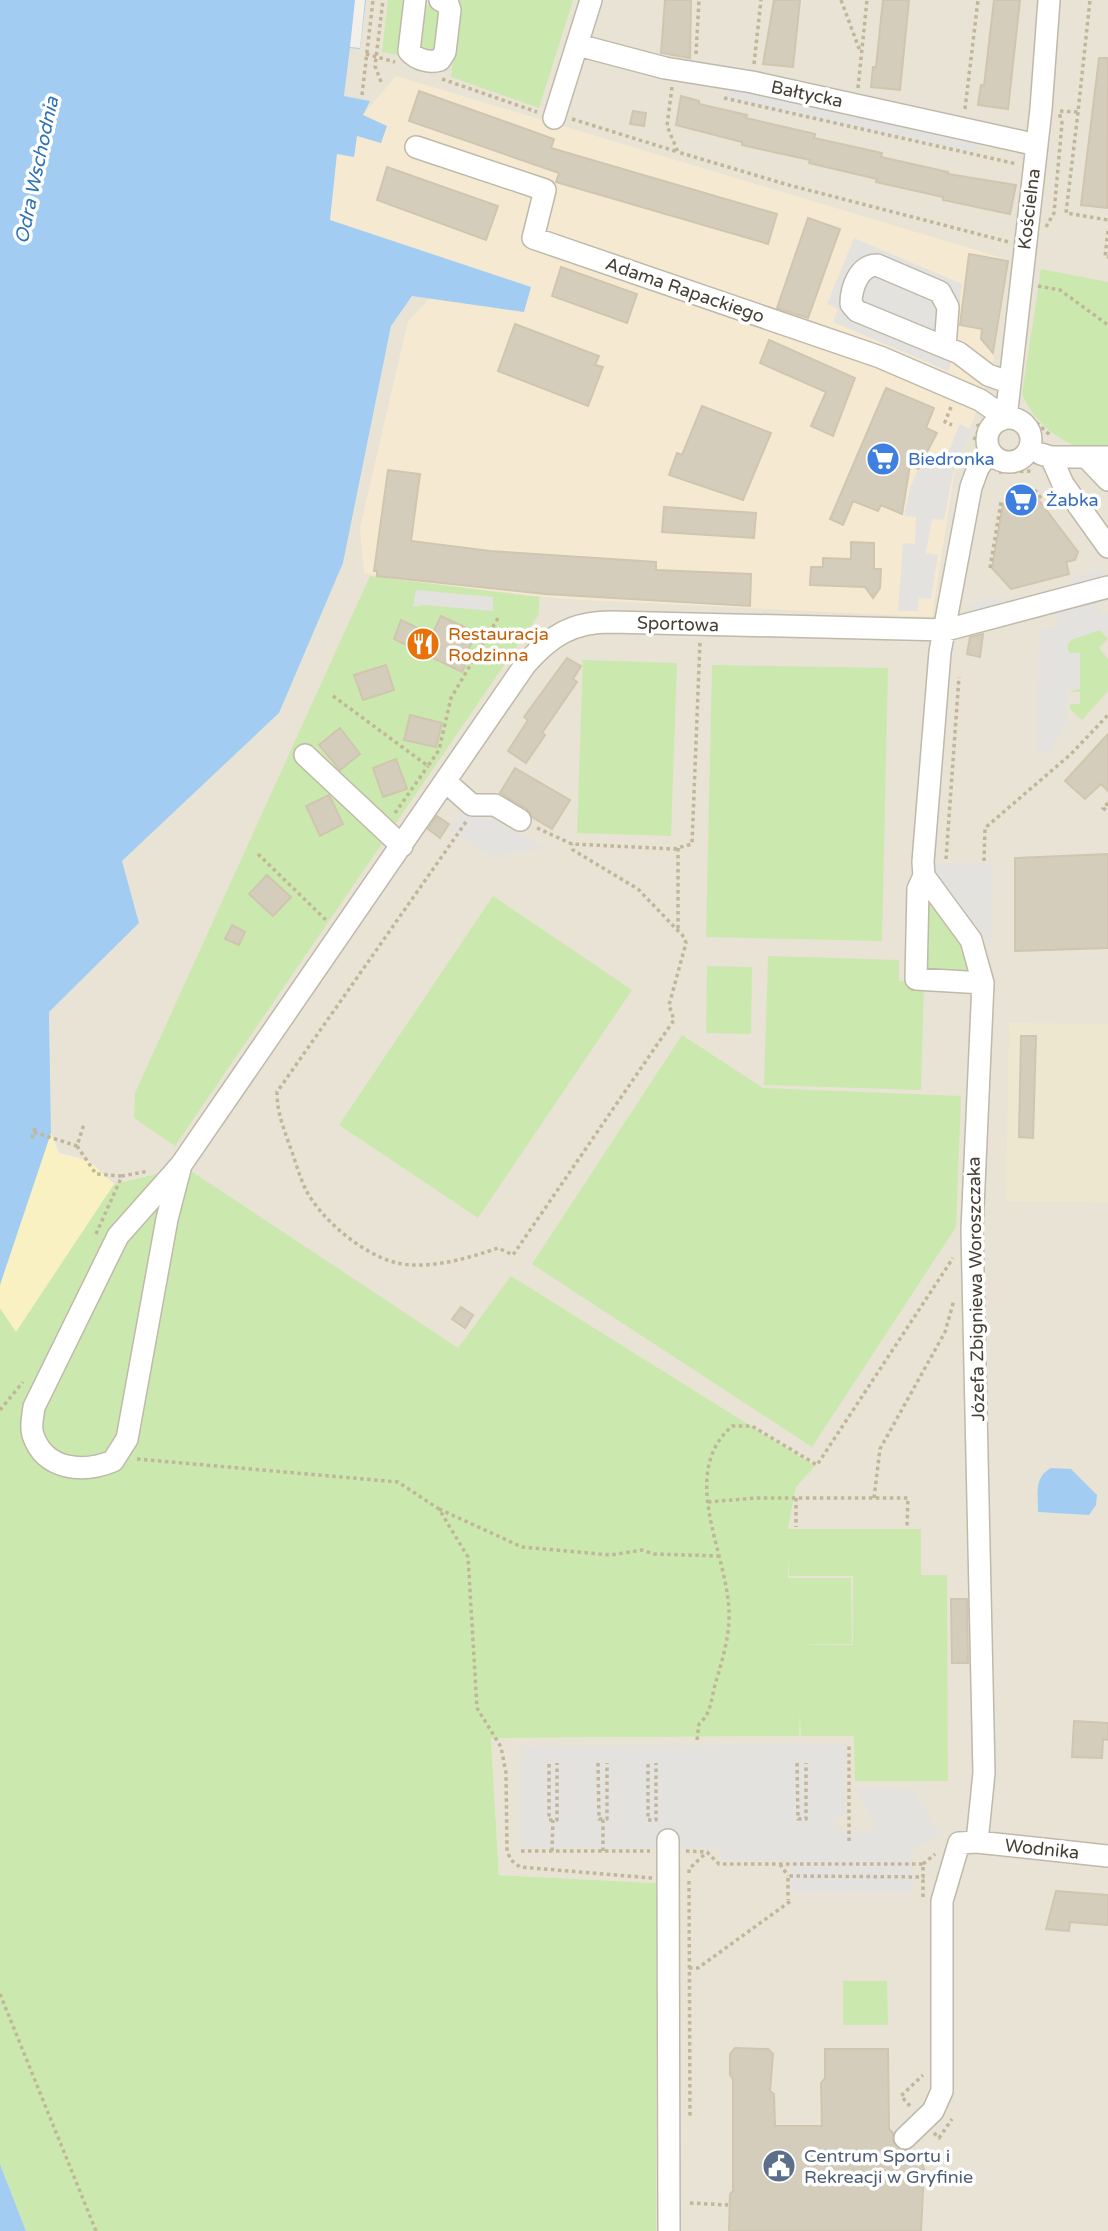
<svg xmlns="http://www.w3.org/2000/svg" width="1108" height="2231" viewBox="0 0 1108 2231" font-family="'Varela Round',sans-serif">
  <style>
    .residential { fill: #e8e3d4 }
    .commercial { fill: #f6e9d1 }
    .education { fill: #ede7d0 }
    .green { fill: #cbe9ae; fill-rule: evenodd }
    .sand { fill: #f9f1c1 }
    .parking { fill: #e4e2df }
    .water { fill: #a2ccf1 }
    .pier { fill: #f4f0e7 }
    .building { fill: #d5cdbc; stroke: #d0c5af; stroke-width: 2 }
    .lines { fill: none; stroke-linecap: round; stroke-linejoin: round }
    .minor-casing { stroke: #bfb9a9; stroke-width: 24 }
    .path { stroke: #c1b69a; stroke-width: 3.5; stroke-dasharray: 3.5 3.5; stroke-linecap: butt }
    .minor { stroke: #fff; stroke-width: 21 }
    .labels { text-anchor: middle; stroke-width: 7; stroke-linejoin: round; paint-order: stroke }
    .street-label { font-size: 18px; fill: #474135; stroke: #fff }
    .shop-label { font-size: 18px; fill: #366cbe; stroke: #fff; text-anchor: start }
    .food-label { font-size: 18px; fill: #c56008; stroke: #fff; text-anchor: start }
    .service-label { font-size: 18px; fill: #4e5e75; stroke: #fff; text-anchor: start }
    .water-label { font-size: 19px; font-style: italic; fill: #2c72b5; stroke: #fff }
  </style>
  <rect width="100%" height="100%" fill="#f4f0e7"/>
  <path class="residential" d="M366,0H1108V2231H656V1883L499,1875L491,1738L799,1736L800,1645L852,1644L787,1578L788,1529L796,1487L459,1351L185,1167L114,1184L89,1161L59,1153L51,1133L49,1012L139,923L122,861L279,713L343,563L391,326L412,296L523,311L363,115L369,101L344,96L350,48H360Z"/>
  <path class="commercial" d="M396,76L1009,260L993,363L954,475L932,617L564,599L398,580L364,573L360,528L408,321L430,298L523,311L330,220L337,154L356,136L363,115Z"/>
  <path class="education" d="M1009,1023L1108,1024V1202L1006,1201Z"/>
  <path class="green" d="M388,0H404L397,55L382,52Z
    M460,0H573L539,108L451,77Z
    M429,5L442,12L435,51L420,50L423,8Z
    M1041,269L1108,282V451C1072,454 1035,426 1022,394Z
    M370,576L539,597V614L175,1146L134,1118L135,1093Z
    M1100,630L1108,639L1099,648L1108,659V691L1082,720L1070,709V704H1080V692H1069L1079,689L1067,646L1073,637Z
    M583,660L677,663L671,836L577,833Z
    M712,665L888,668L882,941L706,937Z
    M924,876L983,983L916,979Z
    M493,896L632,990L478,1218L339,1125Z
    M768,956L899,960V981L924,982L921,1090L764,1085Z
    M707,966L752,967L751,1034L706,1033Z
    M682,1035L763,1088L961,1096L956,1227L812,1447L532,1264Z
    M185,1167L458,1348L511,1276L815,1466L796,1487L788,1529H921V1575H947L948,1781H855L854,1736H801L800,1713L799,1736L491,1738L499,1875L656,1883V2231H26L0,2164V1308L16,1331L114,1184ZM788,1553L789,1576H853V1645H800L852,1644L851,1578H788Z
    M843,1981H887L888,2025H843Z"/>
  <path class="sand" d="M51,1133L58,1154L89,1161L114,1184L16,1332L0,1308V1285Z"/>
  <path class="parking" d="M730,82L979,138L976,154L726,99Z
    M854,238L962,284L953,359L948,371L833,322L838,309L827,304Z
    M960,424L971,429L953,474L944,520L932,519L926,553L938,555L931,599L919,598L918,611H898L903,543L915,544L916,517L904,516L910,489L923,457L943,465Z
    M1104,569L1107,579L1074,588L1071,578Z
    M416,590L493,597V611L424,605L413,607Z
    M1004,596L1001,608L967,616L971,604Z
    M1096,601L1100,614H1108V639L1100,630L1068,641L1067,653H1080V689L1067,690L1066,723L1050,752L1037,751L1039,629L1059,625L1056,612Z
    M467,805L545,848L490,856L449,830Z
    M933,863H992L991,945L936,877Z
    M846,1744L845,1818H834L836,1828L849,1833H868L874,1829V1822L855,1788L913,1789L933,1824L943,1832L913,1849L912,1892H791L790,1861L720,1860V1848L521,1847V1746Z"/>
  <path class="water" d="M0,0H366L360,49L350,48L344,96L370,101L363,115L387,126L381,143L357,136L354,157L337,154L330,220L531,287L524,312L412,296L391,326L343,563L279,713L122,861L139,923L49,1012L51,1133L0,1285Z
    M1051,1468L1071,1469L1097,1495L1096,1505L1089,1515L1038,1512C1038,1494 1034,1477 1051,1468Z
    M0,2164L26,2231H0Z"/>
  <path class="pier" d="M355,0H365L360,48L350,47Z"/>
  <path class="building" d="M665,0H691L690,58L661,53Z
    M774,0H800L793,67L763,64Z
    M883,0H909L900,90L871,87L873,67H876Z
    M994,0H1020L1008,109L978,105L981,85L984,86Z
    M1099,58H1108L1107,208L1081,205Z
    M419,91L554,139L551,148L777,214L768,244L556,182L559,173L409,121Z
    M681,96L699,101V104L747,115L746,118L815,134L814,138L882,153L881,157L948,172V174L1016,185L1010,214L943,200V197L876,182L877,179L809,163L810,160L742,145V142L676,125Z
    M633,111L646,113L644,126L630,124Z
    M387,167L498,206L486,240L377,200Z
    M808,218L840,229L808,318L777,308Z
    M969,254L1008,261L993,353L981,339L982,329L960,325Z
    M561,267L637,294L627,323L552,296Z
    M515,324L599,356L595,365L603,367L588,406L498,371Z
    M769,340L855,378L833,436L811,426L826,392L760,363Z
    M886,388L934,408L926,428L937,433L918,469L910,465L902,514L881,505L878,511L853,501L843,525L830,519Z
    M702,406L771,433L743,500L669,475L677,453L682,455Z
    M388,470L420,474L411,541L490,551L656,562V570L751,574L750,606L545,594L377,576V571H374Z
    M1032,491L1078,552L1075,560L1066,562L1069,574L1011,589L992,568L1003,504L1011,506L1014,492Z
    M664,507L756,513L754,538L662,532Z
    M851,542L874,543V569H881L880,588L873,598L865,587L810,585L811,567H823V558L851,559Z
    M441,616L473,631L472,635L475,636L465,656L469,658L462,672L394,639L401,620L432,635Z
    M983,634L980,657L967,654L970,637Z
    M567,658L581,666L573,679L577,682L542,733L545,735L526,763L508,751L528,720L524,717Z
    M386,665L394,690L363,700L354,675Z
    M410,715L442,723L436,747L404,740Z
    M340,728L360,754L340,770L319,745Z
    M1108,734V791L1101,784L1085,799L1065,781Z
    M396,759L407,789L383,797L373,768Z
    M515,768L570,800L552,829L532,817L527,809L500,793Z
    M329,795L343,824L320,836L306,806Z
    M437,816L449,824L440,838L428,829Z
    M1108,854V948L1015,951V858Z
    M267,875L291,897L273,916L249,894Z
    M232,925L245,932L239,945L225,939Z
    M1021,1036H1036L1033,1138L1019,1137Z
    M461,1307L473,1315L465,1328L452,1319Z
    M951,1599H967L968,1663H952Z
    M1074,1721L1108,1723V1740L1103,1739L1102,1758L1072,1757Z
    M1056,1891L1108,1895V1925L1070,1922L1069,1931L1046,1929Z
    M735,2048L768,2049L773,2054L770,2091L774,2094L775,2126H822L821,2083L825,2078V2049H888L889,2129L893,2133V2142L901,2150H910L921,2161L924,2169L921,2231H729L730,2194L733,2191V2079L730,2075V2054Z"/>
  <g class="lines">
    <defs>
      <path id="minor" d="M415,0L409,51C417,60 429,63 440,60L445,52L450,10L448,4L440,0
        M578,45L665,68L752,82L1037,145
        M554,118L591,0
        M416,147L545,190L533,238L880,357L980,400L993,409L1001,420
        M945,347L948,307L940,292L877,265C859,265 851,288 851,304L857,311L959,353L988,375L1008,382
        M1006,418L1041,109L1049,0
        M987 440a22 22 0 1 1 44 0a22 22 0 1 1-44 0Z
        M1041,454L1051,457H1108
        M1051,457L1063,484L1108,547
        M1087,458L1108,480
        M305,755L402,846
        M446,782L472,805H495L520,820
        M924,876L918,889L916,979L983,983
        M181,1165L118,1236L34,1407C33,1415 30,1427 33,1435C45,1471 84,1473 113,1461L127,1439L167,1219L181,1165L525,665C550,636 572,622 611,622L946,630L1108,587
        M668,1840L669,2231
        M977,1842L984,1773L972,1230L983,983L971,940L924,876L923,862L940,652L971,487L978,468L990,451
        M905,2138L933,2111L942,2091V1901L959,1843L977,1842L1108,1856"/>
    </defs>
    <use href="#minor" class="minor-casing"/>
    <path class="path" d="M841,0L860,51
      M366,54L395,62
      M696,54L699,0
      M754,64L761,0
      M442,79L537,112
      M381,82L375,66L383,0
      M672,87L667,126L678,152L785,184L1009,242
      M858,88L867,0
      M362,95L373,0
      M724,98L1017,164
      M965,109L978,0
      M1060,111L1078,112L1090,0
      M1078,112L1066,213L1108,220
      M572,119L678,152
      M1046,227L1054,213L1062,123L1059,112
      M1108,231L1105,257H1108
      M1038,286L1060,290L1108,325
      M951,407L945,422L952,425
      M1026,413L1051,436
      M974,440L979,429L977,421
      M999,472L1033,471
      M990,568L1001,502L1009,503L1011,490L1034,489L1040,497L1042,494
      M333,696L428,766L439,750L451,698L498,618
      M1108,803L1103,808L1108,812
      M395,813L428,766
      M466,822L277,1092C277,1112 283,1126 289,1144C295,1159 299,1176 306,1190C322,1221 364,1255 397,1263C429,1270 469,1258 498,1248L513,1255L674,1020L669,1005L686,943L684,937L638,889L573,850L572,844
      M537,828L572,844L674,849L692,844L700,641
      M678,848V930
      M258,854L327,921
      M946,859L959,677
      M984,861L985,828L1071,754L1108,715
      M34,1132L77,1146L84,1124
      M32,1138L36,1125
      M77,1146L96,1174L122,1176
      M96,1234L122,1176L149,1171
      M0,1410L23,1382
      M137,1459L398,1482L439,1509L468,1557L477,1708L501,1747L506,1773L507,1851L511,1860L520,1867L652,1878
      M796,1498V1527
      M874,1498L880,1449L945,1332L954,1300
      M708,1502L756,1498H908L907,1526
      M439,1509L522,1547L611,1555L642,1550L654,1554L720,1556
      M697,1740L699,1724C711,1714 711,1700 715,1685C722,1661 730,1636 729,1611C727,1552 678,1474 732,1426H752L817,1465L953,1258
      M598,1763L599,1819H607V1763
      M797,1763L798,1819H806V1763
      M549,1764V1820H557V1763
      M648,1764V1820H656V1763
      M849,1841V1746
      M521,1851H650
      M552,1851L553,1820
      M603,1851V1819
      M686,1851L707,1852L719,1864H923V1877L788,1876V1900
      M780,1864L788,1876
      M923,1864L935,1854
      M689,1873V1869L706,1853
      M689,1881L690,2118
      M923,1897V1877
      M689,1968H698L792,1900
      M0,1994L96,2231
      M910,2106L901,2096L923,2075
      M934,2133L939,2138L952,2119
      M690,2203L728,2205"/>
    <use href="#minor" class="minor"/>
  </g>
  <defs>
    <symbol id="supermarket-disc" viewBox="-11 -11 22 22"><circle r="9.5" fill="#3f7fe0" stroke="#fff"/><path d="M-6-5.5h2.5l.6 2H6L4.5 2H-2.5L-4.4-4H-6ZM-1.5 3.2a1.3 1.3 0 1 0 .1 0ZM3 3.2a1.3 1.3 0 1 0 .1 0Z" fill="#fff"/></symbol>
    <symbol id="restaurant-disc" viewBox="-11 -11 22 22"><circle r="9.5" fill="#e8710a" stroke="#fff"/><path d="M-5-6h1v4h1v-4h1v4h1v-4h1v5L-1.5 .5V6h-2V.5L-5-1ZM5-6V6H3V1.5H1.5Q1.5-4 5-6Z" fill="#fff"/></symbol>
    <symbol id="civic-disc" viewBox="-11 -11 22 22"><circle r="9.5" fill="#5c6f8a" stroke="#fff"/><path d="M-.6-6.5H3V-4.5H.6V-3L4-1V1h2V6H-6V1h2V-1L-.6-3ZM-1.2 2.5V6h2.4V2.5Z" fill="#fff"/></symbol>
  </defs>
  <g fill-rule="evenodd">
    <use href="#supermarket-disc" x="864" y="440" width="38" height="38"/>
    <use href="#supermarket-disc" x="1002" y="481" width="38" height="38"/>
    <use href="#restaurant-disc" x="404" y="625" width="38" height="38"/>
    <use href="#civic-disc" x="760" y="2147" width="38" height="38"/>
  </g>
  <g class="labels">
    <g class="street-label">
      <text transform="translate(807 94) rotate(12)" y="6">Bałtycka</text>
      <text transform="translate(1029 209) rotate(-83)" y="6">Kościelna</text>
      <text transform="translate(685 290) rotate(19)" y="6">Adama Rapackiego</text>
      <text transform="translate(678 624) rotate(2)" y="6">Sportowa</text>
      <text transform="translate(976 1289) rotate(-91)" y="6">Józefa Zbigniewa Woroszczaka</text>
      <text transform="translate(1042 1849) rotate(6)" y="6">Wodnika</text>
    </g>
    <g class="shop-label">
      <text x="908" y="465">Biedronka</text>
      <text x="1046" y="506">Żabka</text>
    </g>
    <g class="food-label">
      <text x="448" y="640">Restauracja<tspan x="448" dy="21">Rodzinna</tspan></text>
    </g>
    <g class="service-label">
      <text x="804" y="2162">Centrum Sportu i<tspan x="804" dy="21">Rekreacji w Gryfinie</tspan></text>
    </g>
    <g class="water-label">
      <text transform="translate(36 170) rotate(-78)" y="7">Odra Wschodnia</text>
    </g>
  </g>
</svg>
